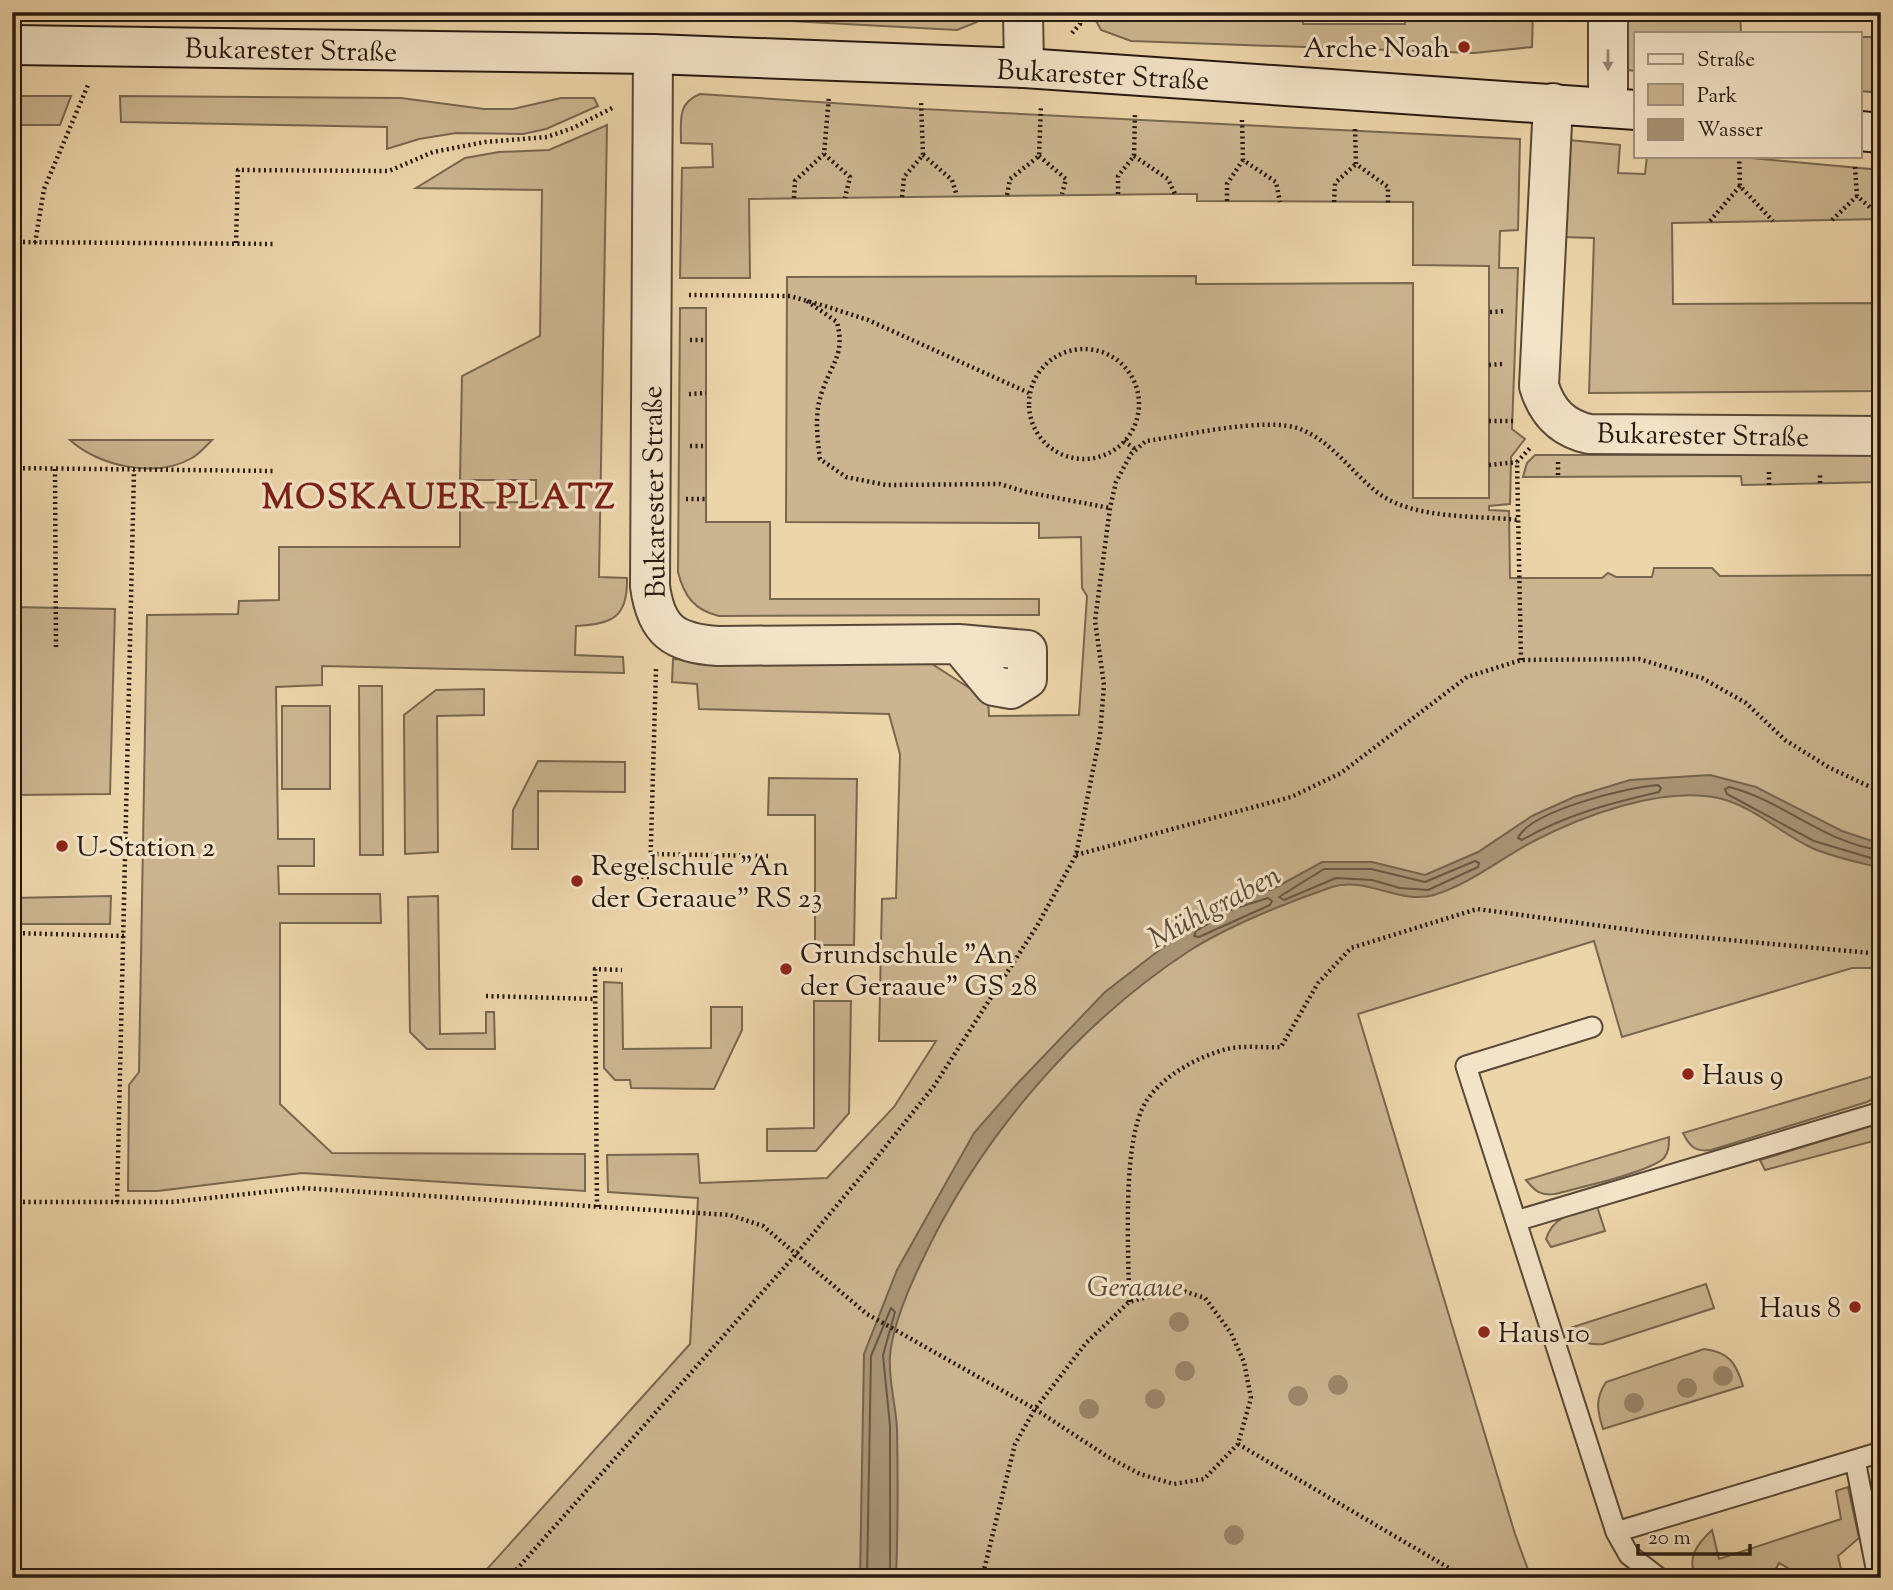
<svg xmlns="http://www.w3.org/2000/svg" width="1893" height="1590" viewBox="0 0 1893 1590" font-family="'Sorts Mill Goudy',serif">
  <style>
    .green { fill: #cbb590; stroke: #786750; stroke-width: 2 }
    .water { fill: #a99576; stroke: #75634e; stroke-width: 2 }
    .lines { fill: none; stroke-linecap: round; stroke-linejoin: round }
    .shore { stroke: #685744; stroke-width: 2 }
    .lane-casing { stroke: #584837; stroke-width: 23 }
    .street-casing { stroke: #584837; stroke-width: 42 }
    .secondary-casing { stroke: #261911; stroke-width: 42 }
    .path { stroke: #261911; stroke-width: 4.5; stroke-dasharray: 2 3.5; stroke-linecap: butt }
    .lane { stroke: #f3e4c8; stroke-width: 19 }
    .street { stroke: #f3e4c8; stroke-width: 38 }
    .secondary { stroke: #f3e4c8; stroke-width: 38 }
    .tree { fill: #9b876b }
    .oneway { fill: #978976 }
    .poi-dot { fill: #8f2418; stroke: #f3e4c8; stroke-width: 2.5 }
    .labels { text-anchor: middle; stroke-width: 6; stroke-linejoin: round; paint-order: stroke }
    .poi-label { font-size: 28px; fill: #261911; stroke: #f3e4c8; text-anchor: start }
    .street-label { font-size: 28px; fill: #261911; stroke: #f3e4c8 }
    .park-label { font-size: 28px; font-style: italic; fill: #584837; stroke: #f3e4c8 }
    .water-label { font-size: 30px; font-style: italic; fill: #5a4b39; stroke: #f3e4c8 }
    .district-label { font-size: 35px; font-weight: bold; letter-spacing: 2px; fill: #7a1f14; stroke: #f3e4c8 }
  </style>
  <rect width="100%" height="100%" fill="#edd5aa"/>
  <filter id="stains"><feTurbulence type="fractalNoise" baseFrequency=".00286" numOctaves="4"/><feColorMatrix values="0 0 0 0 .2 0 0 0 0 .09 0 0 0 0 .02 0 0 0 .5 -.17"/></filter>
  <radialGradient id="worn" r=".72"><stop offset=".6" stop-color="#630" stop-opacity="0"/><stop offset="1" stop-color="#630" stop-opacity=".3"/></radialGradient>
  <path class="green" d="M621,12H981L977,22L957,30Z
    M1091,12H1303V24H1405L1404,12H1533L1532,47L1474,53L1131,41L1101,30Z
    M1628,12H1740L1741,33H1636V71L1628,70Z
    M1860,37H1881V93L1860,91Z
    M700,94L922,109L1520,139L1518,230L1500,231L1499,268H1518L1512,429L1525,439L1511,457L1510,504L1489,506V510L1509,511L1510,578H1602L1608,573L1616,577H1652L1654,568H1712L1720,576L1881,575V984L1874,968H1852L1622,1037L1594,941L1358,1014L1515,1534L1530,1575L1534,1578H479L690,1344L698,1198L608,1192L607,1155L698,1154L700,1183L827,1178L894,1107L936,1041H879L882,899L896,898L900,754L889,714L699,709L697,684L672,682L673,659L932,664L988,700L989,716L1079,715L1087,596L1082,588L1081,537L1039,538V523L786,522L787,277L1196,276V284L1413,283V498H1489V266L1413,265V202L1197,201V194H1175L749,199L750,278H680L682,168L713,167L712,144L681,143C681,121 677,103 700,94Z
    M12,96H71L60,125H12Z
    M120,96L401,98L484,109H513L561,98H594L598,106L546,129L523,134L456,133L419,139L387,149V127L121,122Z
    M607,125L599,577L627,578C628,618 612,624 576,626L575,655L623,657L624,673L322,666V685L276,687L278,839H314V866H278L279,894H380L381,923H280V1104L332,1153L585,1154V1191L302,1173L158,1191H128L129,1085L139,1072L147,615L238,614L239,601L279,600V547H460V503L536,502V480H460L462,376L540,336L542,190L416,188L465,158L499,152L549,150Z
    M1569,140L1620,145L1618,173L1645,174L1647,156H1730L1881,170V219L1672,223L1673,304L1881,303V391L1589,393L1594,238L1563,237Z
    M680,308H706V522H770V599H1039V615L719,616C694,610 684,596 678,572Z
    M70,440H212C206,446 199,454 192,458C156,479 98,466 70,440Z
    M1535,455H1881V482L1742,485L1741,476L1523,477L1527,463Z
    M12,607L115,609L110,794L12,795Z
    M359,686H382L383,855H360Z
    M484,689V715L437,716L438,852L405,854L404,715L436,690Z
    M282,706H330V789H282Z
    M538,761L625,762V792L538,791V849H512L513,810Z
    M769,778L857,779L854,945H815V815H768Z
    M111,896L110,924H12V898Z
    M438,896L440,1034L486,1033V1012H494L495,1049H427L410,1032L408,897Z
    M604,982L622,983L623,1049L711,1048V1007H742V1030L714,1089L631,1088L630,1080H615L604,1068Z
    M814,1001H851L849,1113L816,1151H767V1129L814,1128Z
    M1877,1075L1881,1086L1878,1096L1867,1102L1711,1150C1695,1152 1690,1147 1683,1133Z
    M1881,1123V1139L1765,1170L1760,1160Z
    M1669,1137C1669,1145 1669,1152 1664,1158C1650,1172 1577,1188 1555,1194C1540,1196 1535,1191 1526,1180Z
    M1597,1206L1605,1231L1551,1247L1546,1239C1553,1215 1576,1212 1597,1206Z
    M1706,1284L1714,1308L1603,1344C1586,1345 1579,1342 1570,1328Z
    M1704,1349C1729,1352 1736,1363 1743,1386L1603,1429C1597,1410 1595,1399 1606,1382Z
    M1848,1487L1859,1538L1838,1556L1843,1578H1805L1779,1563L1771,1578H1697C1685,1559 1698,1543 1712,1530L1719,1559L1841,1519L1836,1491Z"/>
  <path class="water" d="M1710,775L1756,787L1842,831L1881,844V868C1858,862 1831,857 1810,847C1779,832 1751,805 1718,798C1661,786 1582,816 1532,842C1500,859 1470,884 1434,895C1400,905 1366,876 1332,887C1288,902 1228,926 1189,951C1075,1026 979,1139 921,1263C908,1290 893,1325 890,1355C888,1379 896,1405 897,1429C898,1478 898,1528 896,1578H860L864,1354L897,1270L974,1133L1016,1085L1105,992L1192,925L1230,902L1273,889L1322,862H1372L1425,875L1478,852L1532,816L1574,797L1630,780Z"/>
  <g class="lines">
    <path class="shore" d="M1658,785L1661,788L1659,792C1611,803 1565,815 1522,840L1518,838C1530,811 1628,787 1658,785Z
      M1881,850C1826,844 1782,800 1729,787L1725,789L1727,794L1814,841L1881,861
      M1475,861L1479,863L1478,867L1428,890L1400,888L1372,880L1336,878L1284,900L1279,897L1324,869H1371L1425,882Z
      M1268,898L1272,901L1270,905L1199,937L1194,936L1196,931L1233,909Z
      M867,1578L871,1356L891,1308L895,1312L883,1355L890,1426V1578"/>
    <defs>
      <path id="lane" d="M1592,1027L1466,1066L1616,1532L1629,1555L1659,1578
        M1516,1221L1881,1112
        M1855,1460L1878,1578
        M1616,1532L1881,1452"/>
      <path id="street" d="M1023,12L1024,68
        M1608,12V108
        M653,54L650,586C656,631 674,643 718,646L959,644L1027,650V679L1011,689L994,686L959,644
        M1553,103L1539,386C1547,412 1562,428 1589,434L1881,436"/>
      <path id="secondary" d="M12,45L653,54L1024,68L1636,110
        M1860,131L1881,133"/>
    </defs>
    <use href="#lane" class="lane-casing"/>
    <use href="#street" class="street-casing"/>
    <use href="#secondary" class="secondary-casing"/>
    <path class="path" d="M1072,33L1080,24V12
      M1242,120L1243,160L1276,182L1280,202
      M1355,129L1356,164L1388,187V203
      M824,154L850,177L845,198
      M923,155L952,180L957,196
      M1039,156L1066,179L1062,194
      M1134,156L1168,179L1175,194
      M1739,156L1740,186L1773,221
      M1855,167L1857,196L1881,217
      M1118,194V176L1134,156L1135,113
      M1007,195L1010,179L1039,156L1041,105
      M902,197L904,177L923,155L921,100
      M794,198L795,181L824,154L829,96
      M1227,201V184L1243,160
      M1334,202L1335,183L1356,164
      M1832,220L1857,196
      M1710,221L1740,186
      M12,242L276,244
      M35,243L44,189L88,85
      M236,243L238,170L389,171L433,152L485,142L547,137L573,128L614,107
      M689,295L790,296L828,307L868,320L1029,393
      M807,301L837,322C845,354 833,361 823,389C814,412 817,435 820,459L846,477L886,485L1000,484L1026,492L1110,508
      M1490,312L1506,311
      M690,340H706
      M1029 404a55 55 0 1 1 110 0a55 55 0 1 1-110 0Z
      M1489,365L1502,364
      M689,394L706,393
      M1489,421H1514
      M1124,441L1136,450
      M690,446H706
      M1558,462V476
      M1489,465L1517,462
      M12,468L274,471
      M55,469L56,649
      M1874,472V482
      M1820,483V472
      M1769,485V472
      M686,499H706
      M1521,660L1517,462L1532,446
      M651,854L768,856
      M1076,855L1291,797L1341,773L1467,677L1521,660L1639,659L1702,678L1746,703L1785,740L1830,768L1881,792
      M625,876L650,877L656,669
      M12,933L125,936
      M486,996L595,999
      M12,1202H172L302,1188L730,1215L763,1226L867,1314L1035,1409L1108,1457L1140,1474L1174,1484L1204,1479L1238,1444L1251,1398L1244,1362L1231,1333L1205,1298L1177,1289L1129,1302L1086,1343L1035,1409L1015,1444L982,1578
      M117,1202L134,470
      M597,1207L595,969L622,970
      M1129,1302C1129,1253 1121,1138 1147,1100C1164,1075 1199,1056 1227,1049C1243,1045 1264,1048 1281,1047L1318,983L1351,948L1477,909L1654,933L1881,954
      M1238,1444L1466,1578
      M509,1578L797,1253L874,1161L934,1086L1037,926L1076,855L1100,735L1104,685L1095,621L1110,508L1116,482L1131,454L1146,441C1183,436 1267,416 1300,429C1333,442 1351,472 1378,493C1415,520 1474,515 1518,520"/>
    <use href="#lane" class="lane"/>
    <use href="#street" class="street"/>
    <use href="#secondary" class="secondary"/>
  </g>
  <g class="tree">
    <circle cx="1179" cy="1322" r="10"/>
    <circle cx="1185" cy="1371" r="10"/>
    <circle cx="1723" cy="1376" r="10"/>
    <circle cx="1338" cy="1385" r="10"/>
    <circle cx="1687" cy="1388" r="10"/>
    <circle cx="1298" cy="1396" r="10"/>
    <circle cx="1155" cy="1399" r="10"/>
    <circle cx="1634" cy="1403" r="10"/>
    <circle cx="1089" cy="1409" r="10"/>
    <circle cx="1234" cy="1535" r="10"/>
  </g>
  <defs><path id="oneway-solid" d="M-6-.8H1V-3.2L6.5 0L1 3.2V.8H-6Z" transform="scale(1.75)"/></defs>
  <use class="oneway" href="#oneway-solid" transform="translate(1608 60) rotate(90)"/>
  <g class="poi-dot">
    <circle cx="1464" cy="47" r="7"/>
    <circle cx="62" cy="846" r="7"/>
    <circle cx="577" cy="881" r="7"/>
    <circle cx="786" cy="969" r="7"/>
    <circle cx="1688" cy="1074" r="7"/>
    <circle cx="1855" cy="1307" r="7"/>
    <circle cx="1484" cy="1332" r="7"/>
  </g>
  <g class="labels">
    <g class="poi-label">
      <text x="1450" y="57" text-anchor="end">Arche Noah</text>
      <text x="76" y="856">U-Station 2</text>
      <text x="591" y="875">Regelschule "An<tspan x="591" dy="32">der Geraaue" RS 23</tspan></text>
      <text x="800" y="963">Grundschule "An<tspan x="800" dy="32">der Geraaue" GS 28</tspan></text>
      <text x="1702" y="1084">Haus 9</text>
      <text x="1841" y="1317" text-anchor="end">Haus 8</text>
      <text x="1498" y="1342">Haus 10</text>
    </g>
    <g class="street-label">
      <text transform="translate(291 49) rotate(1)" y="10">Bukarester Straße</text>
      <text transform="translate(1103 74) rotate(3)" y="10">Bukarester Straße</text>
      <text transform="translate(1703 434) rotate(1)" y="10">Bukarester Straße</text>
      <text transform="translate(653 492) rotate(-91)" y="10">Bukarester Straße</text>
    </g>
    <g class="park-label">
      <text x="1135" y="1296">Geraaue</text>
    </g>
    <g class="water-label">
      <text transform="translate(1214 906) rotate(-28)" y="10">Mühlgraben</text>
    </g>
    <g class="district-label">
      <text x="439" y="508">MOSKAUER PLATZ</text>
    </g>
  </g>
  <rect width="1893" height="1590" fill="none" stroke="#edd5aa" stroke-width="42"/>
  <rect x="14" y="14" width="1865" height="1562" fill="none" stroke="#261911" stroke-width="3.5"/>
  <rect x="21" y="21" width="1851" height="1548" fill="none" stroke="#261911" stroke-width="2"/>
  <rect x="1634" y="32" width="228" height="126" fill="#f3e4c8" stroke="#a1937f" stroke-width="2"/>
  <rect x="1648" y="54" width="35" height="10" fill="#f3e4c8" stroke="#a1937f" stroke-width="2"/>
  <text x="1697" y="66" font-size="21" fill="#261911">Straße</text>
  <rect x="1648" y="84" width="35" height="21" fill="#cbb590" stroke="#a1937f" stroke-width="2"/>
  <text x="1697" y="102" font-size="21" fill="#261911">Park</text>
  <rect x="1648" y="119" width="35" height="21" fill="#a99576" stroke="#a1937f" stroke-width="2"/>
  <text x="1697" y="136" font-size="21" fill="#261911">Wasser</text>
  <path d="M1638 1544v10h112v-10" fill="none" stroke="#261911" stroke-width="3.5"/>
  <text x="1648" y="1544" font-size="21" fill="#261911" stroke="#f3e4c8" stroke-width="5" paint-order="stroke">20 m</text>
  <rect width="100%" height="100%" filter="url(#stains)"/>
  <rect width="100%" height="100%" fill="url(#worn)"/>
</svg>
